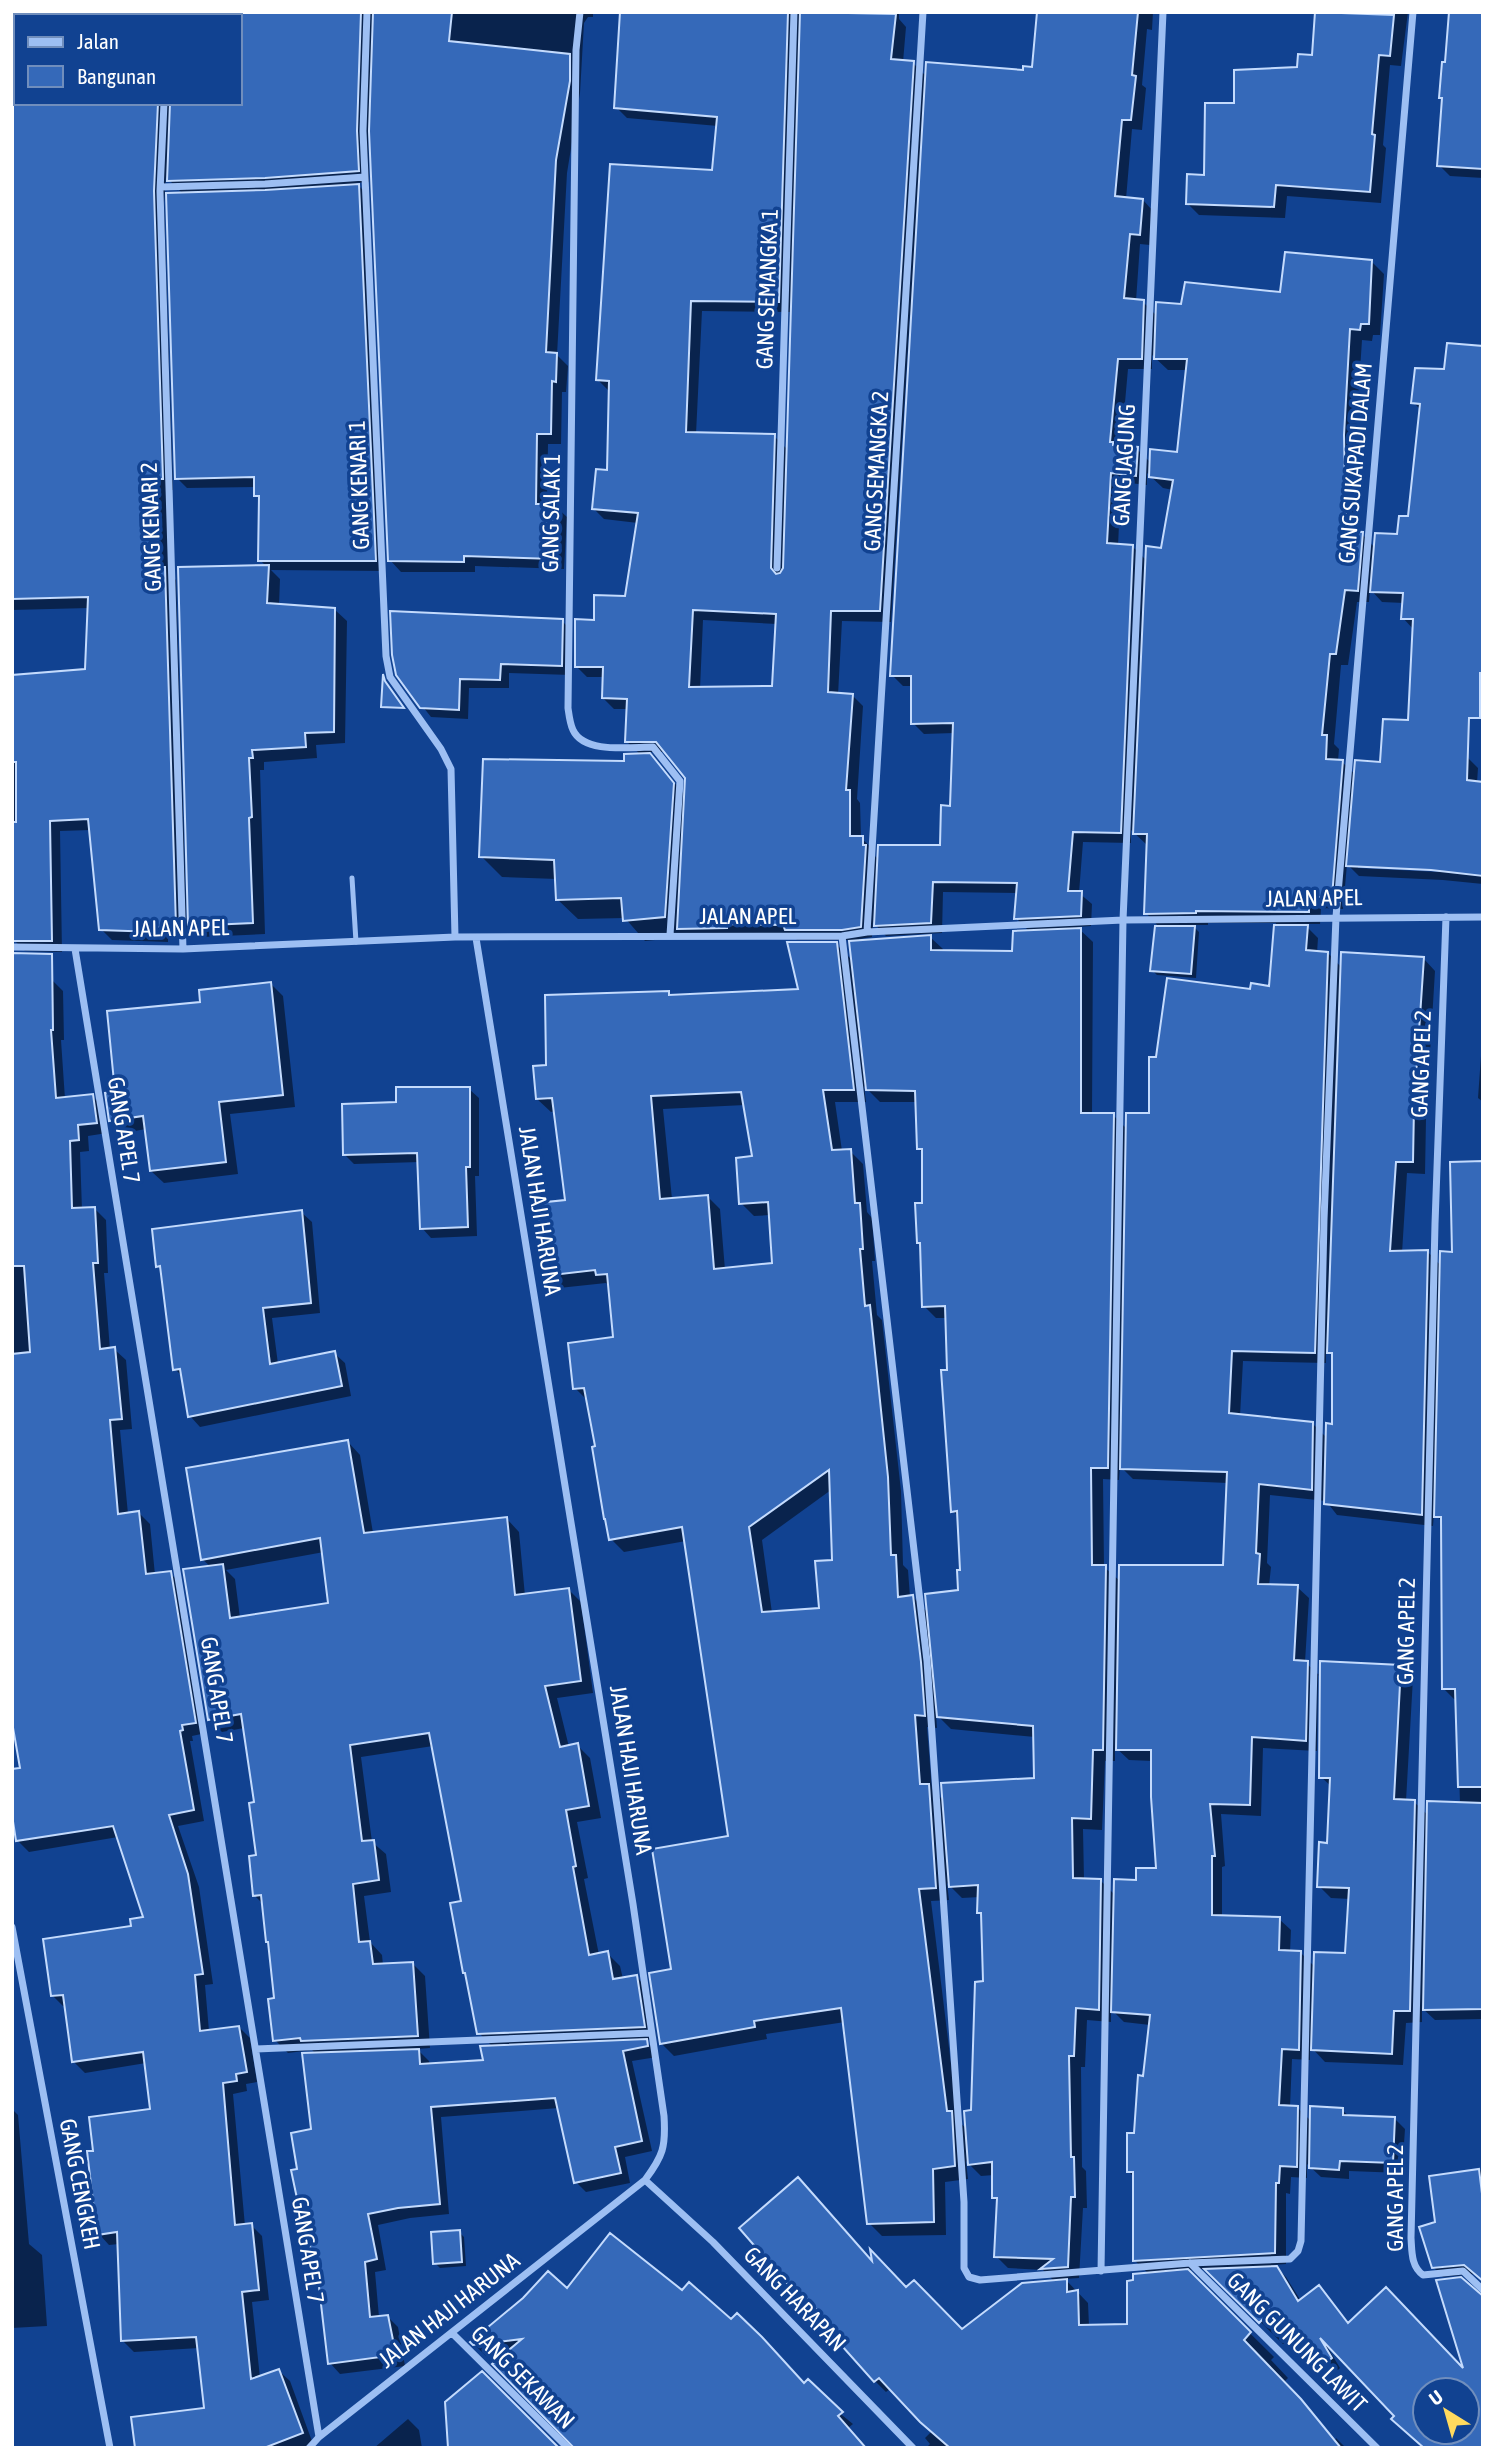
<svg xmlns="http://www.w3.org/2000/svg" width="1495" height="2460" viewBox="0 0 1495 2460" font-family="'Asap Condensed',sans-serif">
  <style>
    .shadow { fill: #0007; fill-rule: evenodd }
    .building { fill: #3569b9; stroke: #c4dbfd; stroke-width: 2; fill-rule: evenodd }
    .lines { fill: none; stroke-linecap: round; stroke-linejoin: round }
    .lane { stroke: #9dbff3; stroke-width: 5 }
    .street { stroke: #9dbff3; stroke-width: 7 }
    .labels { text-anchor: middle; stroke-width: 7; stroke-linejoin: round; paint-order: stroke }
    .street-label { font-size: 23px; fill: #fff; stroke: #114291 }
  </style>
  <rect width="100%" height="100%" fill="#114291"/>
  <path class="shadow" d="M12,12H593V17H588L584,23L580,93L567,173L557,355L568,366L566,392H562L561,444H548L547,506H555L567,517L564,569L475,566V572H401L390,560L371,128H368L369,182L356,183L369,196L385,571L271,570L280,579L279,606L334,609L347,621L345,743L316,745L317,758L264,762V770H260L265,934L202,937L190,925L267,567L260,560L261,500L256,495V487L187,488L177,478L183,194L166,177L164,203L173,490H168V573L176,580L187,937L168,938V942L112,940L101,929L91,830L60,831L62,952L25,951L12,938V677L87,670L89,608L12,610ZM16,16H240V103H16Z
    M622,12H899V19L906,27L903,62L913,63L927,77L1024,72L1034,69L1039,12H1153L1152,30L1147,29L1142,85L1146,88L1142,130L1132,129L1126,199L1143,200L1153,211L1150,245L1140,244L1136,301L1143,302L1157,316L1183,306L1282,294L1372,262L1384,274L1380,335H1373L1372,341L1362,340L1355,448L1357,534H1362L1375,548L1399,536L1409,518L1421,410L1413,402L1446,371L1483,347V716L1421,717L1414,630L1403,618L1404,603L1382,602L1370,589L1369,602H1357L1348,665H1341L1334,744L1339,749L1338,761L1342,762L1356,775L1382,763L1467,757L1478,768L1477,783L1483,784V884L1443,880L1359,876L1347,864L1343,909L1321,908L1320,924H1304L1318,938L1317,953H1328L1342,968L1424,959L1435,971L1426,1119L1425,1174L1407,1173L1402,1253L1428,1252L1442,1267L1454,1253L1483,1163V2019L1435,2020L1422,2008V2022L1406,2023L1403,2065L1325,2062L1310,2046V2060L1292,2059L1290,2107H1297L1312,2122L1342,2110L1350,2117L1395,2119L1405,2129L1402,2173L1349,2171V2179L1321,2177L1307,2164V2178L1291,2177L1290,2194L1286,2193V2264L1274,2265L1286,2277L1301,2301L1319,2287L1350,2324L1467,2374L1460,2279L1483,2448H1424L1396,2416L1325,2343L1340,2368L1338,2370L1295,2332L1283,2344L1207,2269L1186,2270L1274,2357L1271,2360L1288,2378L1285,2381L1335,2440L1336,2438L1346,2448H926L930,2444L925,2438L932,2431L891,2388L886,2392L875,2381L849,2342L815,2306L813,2308L801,2297L742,2228L874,2265L962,2331L1055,2282L1043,2270L1008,2268L996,2256L998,2202L994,2198V2175L981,2176L966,2161L968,2179L945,2182L946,2235L882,2236L869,2223L845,2022L766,2034L767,2039L674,2056L661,2043L673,1970L730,1838L686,1541L624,1552L611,1539L588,1401L575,1388L615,1339L610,1287L606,1283L559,1288L546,1275L567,1201L555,1111L551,1112L537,1099L548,1066L669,993L673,997L800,991L836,944L853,961L850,940H797L792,935L685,937L645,941L625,918L578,919L557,899V879L502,877L481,856L641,755L626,741L628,709H614L603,698L604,677H587L576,666L596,622L626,597L638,523L604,519L593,508L608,472L610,392L598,380L714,172L718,126L627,118L616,107ZM702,311L793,312L788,450L774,436L696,434ZM910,315H913L892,675L903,686H913V723L924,734L954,733L952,807L942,847L879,860L873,854V849L861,838L860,803L857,799L863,706L852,695H838L842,621L891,622ZM1152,355L1168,370H1188L1179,454L1151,463L1137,449L1121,447L1128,369H1152ZM1147,473L1163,488L1173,490L1163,550L1147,561L1133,547L1118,546L1121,482L1147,485ZM703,620L777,624L774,688L700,689ZM647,752H667L687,777L686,796ZM1131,830L1147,845L1146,913L1160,928L1152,970L1157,975L1196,978L1199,932L1192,925H1208V923H1276L1271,988L1251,991L1158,1059L1151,1114L1127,1129L1113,1115H1092L1093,942L1077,927L1091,926L1092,904L1079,893L1083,842L1131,843ZM1358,865L1440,868L1439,872L1358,868ZM943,892L1018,893L1016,918L1030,932L1014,953L942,952L943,949L930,937L859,942V939L872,937L873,922L886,936L942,933ZM864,1086L880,1102H917L918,1148L924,1154V1205L919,1242L922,1245L924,1306L936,1318H947L953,1511L959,1517L960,1591L929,1614L913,1597H910L908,1570L903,1565L901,1491L882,1320L877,1315L872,1261H875L872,1218L867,1212L863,1164L850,1151H842L835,1102H866ZM745,1105L754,1158L741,1203L754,1216L770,1215L773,1265L725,1270L720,1209L707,1196L672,1199L663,1109ZM1326,1349L1334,1357V1426L1327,1438L1313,1424L1240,1416L1243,1361L1326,1363ZM1120,1466L1133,1479L1228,1483L1225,1567L1120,1581L1104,1567L1103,1479L1119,1480ZM831,1490L834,1562L820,1609L772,1613L762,1540ZM1270,1495L1326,1501L1337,1515L1433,1526L1434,1513L1443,1523L1444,1689L1454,1699H1457L1460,1804L1429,1816L1414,1802L1406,1801L1413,1678L1401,1666L1321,1777L1332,1787L1329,1844L1319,1886L1331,1898L1350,1899L1347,1955L1315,1967L1301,1953L1290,1952L1291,1930L1279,1919L1222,1917V1867L1225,1866L1221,1814L1261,1816L1263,1748L1317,1751L1318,1675L1320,1676L1305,1662L1309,1598L1297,1587L1269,1586L1271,1567L1267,1563ZM936,1714L951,1729L1035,1737L1036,1780L944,1801L932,1789L927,1727L937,1728ZM1115,1747L1129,1760L1153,1761L1158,1870L1115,1895L1101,1881L1084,1880L1083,1829L1102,1830L1105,1761H1115ZM947,1883L962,1898L980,1897L979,1912L983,1917L985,1983L973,2112L967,2129L958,2121L931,1901L949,1900ZM1111,2009L1124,2022L1150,2025L1145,2077L1129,2172L1135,2178V2261L1149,2274L1128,2326H1089L1088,2303L1065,2279L1079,2278L1083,2208H1087L1086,2171L1082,2167L1081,2067H1085L1087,2020L1111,2022ZM1425,2390H1467V2432H1425Z
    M1317,12H1408L1401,66L1390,65L1383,145L1386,148L1381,203L1287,196L1285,218L1199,215L1187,203L1206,177L1236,105L1298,69L1313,57Z
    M1483,15V178L1450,176L1439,165L1444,100L1441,97L1446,64Z
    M562,621L571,630V675L509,673V688H469L468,719L431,717L397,674Z
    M52,980L63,991L64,1040H61L65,1099L92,1096L103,1107L107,1133L88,1136L89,1151L80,1152L82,1210L95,1209L106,1220L108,1273H104L110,1350L114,1349L126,1360L132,1429L120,1430L128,1514L139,1513L150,1524L155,1575L170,1573L181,1584L206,1733L192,1736L193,1741H190L204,1821L178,1826L199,1887L213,1984L205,1985L209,2031L239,2027L250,2038L257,2082L246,2084L247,2091L233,2094L245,2226L251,2225L262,2236L269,2300L252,2302L260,2378L279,2371L290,2381L313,2444L302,2448H136L206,2410L199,2348L134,2352L123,2341L119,2244L109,2245L99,2234L95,2152L152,2110L146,2063L85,2073L74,2062L66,2006H63L53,1996L145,1918L118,1837L29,1852L18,1841L22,1769L12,1606V985Z
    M270,983L283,996L295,1107L230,1114L238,1174L164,1183L151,1171L146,1129L124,1133L111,1120L117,1093L202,1003Z
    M1483,1028V1102L1478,1098Z
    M469,1089L479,1098V1176H475L477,1236L431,1238L422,1228L420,1162L354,1164L344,1154L398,1104Z
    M301,1212L312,1222L320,1313L272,1318L278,1364L334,1353L345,1363L351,1396L200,1427L190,1416L184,1378L175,1369L163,1270L158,1266Z
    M348,1442L360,1455L373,1533L507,1519L519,1532L525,1596L569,1590L581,1602L593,1693L557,1698L569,1747L577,1745L590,1758L601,1818L577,1822L588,1878L584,1879L599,1955L607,1953L620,1966L623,1979L637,1977L649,1990L656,2039L644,2040L657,2052V2057L632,2061L652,2151L625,2157L630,2183L586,2192L576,2182L559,2108L441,2117L449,2214L410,2218L378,2225L386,2270L375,2272L379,2317L387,2316L398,2327L405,2366L340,2374L330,2363L319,2273L316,2270L309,2231L305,2226L299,2170L313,2131L316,2054L312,2050L288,2053L275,2040L276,2000L264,1905L255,1896L258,1857L256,1803L244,1728L222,1732L209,1720L211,1567L202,1559ZM324,1552L330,1604L240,1618L235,1579L226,1570ZM433,1746L463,1903L479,2033L493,2047L485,2061L430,2065L429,2061L417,2049L430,2048L425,1976L412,1963L383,1965L382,1955L370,1942L364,1896L391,1892L386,1854L372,1842L361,1757Z
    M12,2109L18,2115L29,2244L42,2255L47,2326L12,2328Z
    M1483,2170V2280L1477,2274L1443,2277L1433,2267L1437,2223L1431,2177Z
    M459,2232L464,2237L466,2266L440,2268L435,2263Z
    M567,2291L805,2385L853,2424L848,2428L507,2353L486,2356L473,2343Z
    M408,2419L419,2430L422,2448H374Z"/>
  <path class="building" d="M240,12H361L357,131L359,171L265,178L167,181L170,103H240Z
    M373,12H452L449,41L570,54V81L556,160L546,352L557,353L556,382L552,381L551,434H537L536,504H556L554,559L464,556V562L388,561L369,131Z
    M620,12H788L779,302L691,301L686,432L775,434L771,568L776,574L780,573L783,568L800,12L896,14L891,59L914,61L880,611H831L828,692L853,694L846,790H850V836H863V845H866L861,927L842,930H785L783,925L727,924V928L677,929L685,778L656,742H625L627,699L602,698L603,667H575V619L594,620V595L625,596L638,513L592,509L596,469L607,470L609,381L596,380L610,164L712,170L717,117L614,108ZM693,610L776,614L772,686L689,687Z
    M1037,12H1138L1132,75L1136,76L1131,120H1122L1115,196L1143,199L1140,235L1130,234L1124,298L1144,300L1142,359H1118L1110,442H1113V445L1138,447L1136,476L1111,473L1107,543L1133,545L1121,833L1073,832L1068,891H1082L1081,916L1014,919L1017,883L933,882L931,923L874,926L878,845H940L941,805L950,806L953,723L911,724V676H890L926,62L1023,70V66L1032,67Z
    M1315,12L1394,15L1390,56L1379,55L1372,134L1375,135L1370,192L1276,185L1274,207L1186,204L1187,174L1204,175L1205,103H1234V70L1297,67L1298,54L1312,55Z
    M1449,12H1483V169L1437,166L1442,98H1439L1442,62H1445Z
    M12,103H158L154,191L163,479H157L158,567H165L176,926L157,927V932L99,930L88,819L50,821L52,941H12V822H16V762H12V675L85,669L88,597L12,599Z
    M359,184L376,561H258L259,496H254V477L175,479L166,193L265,190Z
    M1285,252L1372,260L1369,324H1361L1360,330L1350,329L1344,435L1346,531L1363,532L1358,591L1345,590L1336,654H1330L1322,735H1327L1326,759L1343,760L1332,897H1309V912L1196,911V913L1144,914L1147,834H1133L1146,546L1161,548L1173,480L1149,477L1150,449L1177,452L1187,359H1154L1156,302L1181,304L1185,282L1280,292Z
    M1447,343L1483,346V673H1480V718H1469L1467,780L1483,782V876L1431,870L1346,866L1355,760L1380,762L1383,719L1408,720L1413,619H1401L1403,593L1370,592L1375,533L1397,534L1399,516H1408L1420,404L1411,403L1415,368L1444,369Z
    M269,565L267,603L335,608L334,732L305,733L306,747L252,750L253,758H249L252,817L249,818L253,923L188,926L178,567Z
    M390,611L563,619L562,666L501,664L500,680L460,679L459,710L420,708L396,675L392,655Z
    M383,674L385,681L404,708L381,707Z
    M650,753L674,783L665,917L623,921L621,898L556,900L554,860L479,857L483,759L624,761V754Z
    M1274,925H1308L1306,950L1328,952L1315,1353L1232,1351L1229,1413L1313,1422L1312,1490L1259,1484L1256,1553L1260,1554L1258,1584L1298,1585L1294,1660L1308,1661L1306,1741L1252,1737L1250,1805L1210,1804L1215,1856H1212V1915L1280,1917L1279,1950L1301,1951L1299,2050L1282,2049L1279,2105L1298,2106L1297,2167L1280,2166L1279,2183H1276L1275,2253L1133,2261V2172H1127V2133H1134L1138,2075L1143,2076L1150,2015L1111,2012L1114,1879L1136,1880V1868H1156L1151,1797V1750H1116L1119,1565H1223L1227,1472L1120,1469L1126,1113H1149V1057H1156L1167,978L1250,989L1251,983L1269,986Z
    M1155,926H1195L1191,974L1150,971Z
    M1081,928V1113H1114L1108,1468H1091L1092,1565H1106L1103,1750H1093L1091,1819L1072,1818L1073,1878L1101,1879L1099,2010L1076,2008L1074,2056H1069L1071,2157H1074L1075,2197H1071L1068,2267L1040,2269L1053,2259L994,2257L997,2198H992V2162L968,2165L964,2111L971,2110L975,1982L983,1981L981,1913H977L978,1885L949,1887L941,1783L1034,1778L1033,1726L937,1717L925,1594L958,1590L957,1570H960L957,1511L951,1512L941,1370H947L945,1306L922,1307L920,1243H917L915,1203H922V1149H917L915,1091L866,1090L849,941L931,935V950L1012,951L1013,931Z
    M787,942H837L854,1090H823L832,1150L851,1149L855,1203H860L863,1249H860L865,1306L870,1305L888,1477L891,1555H896L898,1597L913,1595L921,1662L925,1716L915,1715L920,1784H929L936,1888L919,1889L947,2111H952L955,2166L933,2169L934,2222L867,2224L841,2008L754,2021L755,2027L660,2044L649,1973L671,1969L652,1849L728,1836L682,1527L609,1540L605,1519H604L592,1447L595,1446L584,1388L573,1389L568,1343L613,1337L607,1274L596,1275L595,1270L544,1276L537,1203L565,1200L552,1098L536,1099L533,1066L546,1065L545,995L669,991V995L798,989ZM741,1092L752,1156L736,1158L739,1204L768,1202L772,1263L714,1269L708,1195L660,1199L651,1096ZM829,1470L832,1560L815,1561L819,1608L762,1612L749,1527Z
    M1341,952L1424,957L1414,1106L1413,1162H1396L1390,1251L1428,1250L1422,1515L1324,1504L1326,1423L1332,1424V1353H1327Z
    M12,953L52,954L53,1030H51L56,1098L93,1094L97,1123L78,1125L79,1140L70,1141L72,1208L95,1207L98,1263H93L100,1349L115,1347L122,1419L110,1420L118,1514L139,1511L146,1574L171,1571L196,1723L182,1725L183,1730L180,1731L194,1810L169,1815L188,1874L203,1974L195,1975L200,2031L239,2026L247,2072L236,2074L237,2081L223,2083L235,2225L252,2223L259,2290L242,2292L251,2379L279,2369L303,2433L264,2448H135L131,2417L204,2408L196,2337L121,2341L117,2232L97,2235L87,2151H93L89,2117L150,2109L143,2052L72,2062L63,1995L51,1996L43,1939L131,1926L130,1919L143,1917L113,1826L16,1841L12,1815V1769L20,1768L12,1722V1354L30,1352L24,1266H13Z
    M271,982L283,1095L219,1102L226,1162L150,1171L143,1116L109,1121L105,1093L115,1092L107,1011L200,1002L199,990Z
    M396,1087H470V1167H466L468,1227L420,1229L417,1153L343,1155L342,1104L396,1102Z
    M1483,1161V1787H1458L1455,1689H1442L1441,1517H1434L1440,1251L1452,1252L1450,1162Z
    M302,1210L311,1303L263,1308L270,1364L335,1351L342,1386L188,1417L180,1369L173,1370L160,1266L156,1267L152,1229Z
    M348,1440L364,1533L507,1517L515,1595L569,1588L581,1681L545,1686L560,1747L578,1743L589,1806L566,1810L576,1866L573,1867L589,1955L608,1951L613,1979L637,1975L645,2027L477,2034L465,1973H463L450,1903L461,1901L429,1733L350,1745L362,1841L374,1840L379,1880L353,1884L359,1942L370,1941L373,1964L413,1962L418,2036L301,2041L300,2038L273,2041L268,1999L274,1998L268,1942H266L261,1895L253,1896L249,1856L256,1855L249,1803L254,1802L241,1714L208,1720L183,1569L223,1564L230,1618L328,1603L320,1538L201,1560L186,1468Z
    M1320,1661L1401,1665L1394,1799L1415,1800L1410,2011H1394L1392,2054L1311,2050L1314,1952L1345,1953L1349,1888L1317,1887L1319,1842L1327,1843L1330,1778H1319Z
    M1427,1801L1483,1803V2009L1423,2010Z
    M647,2039L648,2046L623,2051L642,2141L615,2147L621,2173L574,2183L555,2098L431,2107L440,2204L398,2208L368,2214L377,2259L365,2262L370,2317L388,2315L396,2355L328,2364L317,2270L314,2271L307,2227H303L291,2170L297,2169L291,2133L311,2129L302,2053L419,2049L420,2064L483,2060L480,2046Z
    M1310,2106L1343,2108V2115L1395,2117L1393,2163L1340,2161L1339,2170L1309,2168Z
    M1479,2169L1483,2202V2281L1464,2265L1432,2268L1419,2227L1435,2222L1429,2176Z
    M798,2177L872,2261L870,2249L906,2287L914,2280L962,2329L1022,2283L1067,2279V2292L1078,2290L1079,2325L1127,2324V2281L1133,2280V2274L1188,2269L1251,2332L1244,2340L1301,2399L1341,2448H950L920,2422L879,2378L874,2382L842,2346L846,2342L803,2295L800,2298L739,2228Z
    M460,2230L462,2262L433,2264L431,2232Z
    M610,2233L682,2290L689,2282L731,2319L737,2313L762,2337L804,2383L808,2379L843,2412L838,2416L866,2448H574L492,2364L522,2339L473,2345L470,2342L523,2298L548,2271L567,2288Z
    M1277,2266L1298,2301L1319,2285L1348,2323L1386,2287L1463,2368L1436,2280L1461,2277L1483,2296V2448H1424L1391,2419L1394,2416L1320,2338L1332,2358L1327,2362L1270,2312L1259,2323L1204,2269ZM1425,2390H1467V2432H1425Z
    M482,2371L559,2448H448L445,2402Z"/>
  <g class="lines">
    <path class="lane" d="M352,878L356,942"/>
    <path class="street" d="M367,12L363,131L386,656L390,677L441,749L451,769L455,937
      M580,12L576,50L568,708C569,715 570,724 573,730C584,754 630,747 653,747L680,781L670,935
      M167,16V12
      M164,103L160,191L183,949
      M161,187L265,184L365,177
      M777,568L794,12
      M1446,917L1435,1224L1411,2238C1412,2252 1411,2266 1423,2275L1463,2271L1483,2290
      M867,932L923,12
      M842,936L927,1661L964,2202V2268L969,2277L980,2280L1190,2263L1290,2259L1298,2251L1301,2241L1324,1220L1336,917L1413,12
      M12,947L183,949L455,937L842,936L867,932L1123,920L1483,917
      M75,949L319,2437
      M12,1927L110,2448
      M256,2049L651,2033
      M645,2180L713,2242L913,2448
      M1190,2263L1377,2448
      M1101,2271L1123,920L1163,12
      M452,2333L568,2448
      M309,2448L319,2437L645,2180C663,2156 666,2147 664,2116L633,1904L476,938"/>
  </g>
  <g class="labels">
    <g class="street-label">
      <text transform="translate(767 289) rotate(-88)" y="8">GANG SEMANGKA 1</text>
      <text transform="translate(1355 463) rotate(-85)" y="8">GANG SUKAPADI DALAM</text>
      <text transform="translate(1124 465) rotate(-87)" y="8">GANG JAGUNG</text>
      <text transform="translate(876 471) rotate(-87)" y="8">GANG SEMANGKA 2</text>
      <text transform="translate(359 485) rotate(-92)" y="8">GANG KENARI 1</text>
      <text transform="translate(551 513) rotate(-89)" y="8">GANG SALAK 1</text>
      <text transform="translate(151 527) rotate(-92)" y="8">GANG KENARI 2</text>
      <text transform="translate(1314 898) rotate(-1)" y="8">JALAN APEL</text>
      <text x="748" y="924">JALAN APEL</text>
      <text transform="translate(181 928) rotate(-1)" y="8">JALAN APEL</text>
      <text transform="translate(1421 1064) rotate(-88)" y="8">GANG APEL 2</text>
      <text transform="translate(124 1130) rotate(81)" y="8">GANG APEL 7</text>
      <text transform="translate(540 1211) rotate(81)" y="8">JALAN HAJI HARUNA</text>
      <text transform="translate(1406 1631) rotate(-89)" y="8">GANG APEL 2</text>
      <text transform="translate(217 1690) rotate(81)" y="8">GANG APEL 7</text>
      <text transform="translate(631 1770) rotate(81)" y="8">JALAN HAJI HARUNA</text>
      <text transform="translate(80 2184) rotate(79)" y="8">GANG CENGKEH</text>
      <text transform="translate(1395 2198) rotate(-90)" y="8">GANG APEL 2</text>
      <text transform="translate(308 2250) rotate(81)" y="8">GANG APEL 7</text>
      <text transform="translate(795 2299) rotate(46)" y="8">GANG HARAPAN</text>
      <text transform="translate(449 2310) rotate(-38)" y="8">JALAN HAJI HARUNA</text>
      <text transform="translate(1297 2342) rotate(45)" y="8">GANG GUNUNG LAWIT</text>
      <text transform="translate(523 2377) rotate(45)" y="8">GANG SEKAWAN</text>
    </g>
  </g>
  <rect width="1495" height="2460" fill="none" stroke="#ffffff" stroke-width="28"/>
  <rect x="14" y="14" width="228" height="91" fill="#114291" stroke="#708ebd" stroke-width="2"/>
  <rect x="28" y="37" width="35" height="10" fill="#9dbff3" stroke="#708ebd" stroke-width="2"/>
  <text x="77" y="49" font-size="21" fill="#ffffff">Jalan</text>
  <rect x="28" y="66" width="35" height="21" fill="#3569b9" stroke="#708ebd" stroke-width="2"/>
  <text x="77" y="84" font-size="21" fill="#ffffff">Bangunan</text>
  <g transform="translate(1446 2411) rotate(323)"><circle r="33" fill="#114291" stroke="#708ebd" stroke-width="2"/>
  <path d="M0-5L12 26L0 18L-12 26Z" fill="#ffda5e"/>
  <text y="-10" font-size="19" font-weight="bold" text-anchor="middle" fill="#ffffff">U</text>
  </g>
</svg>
